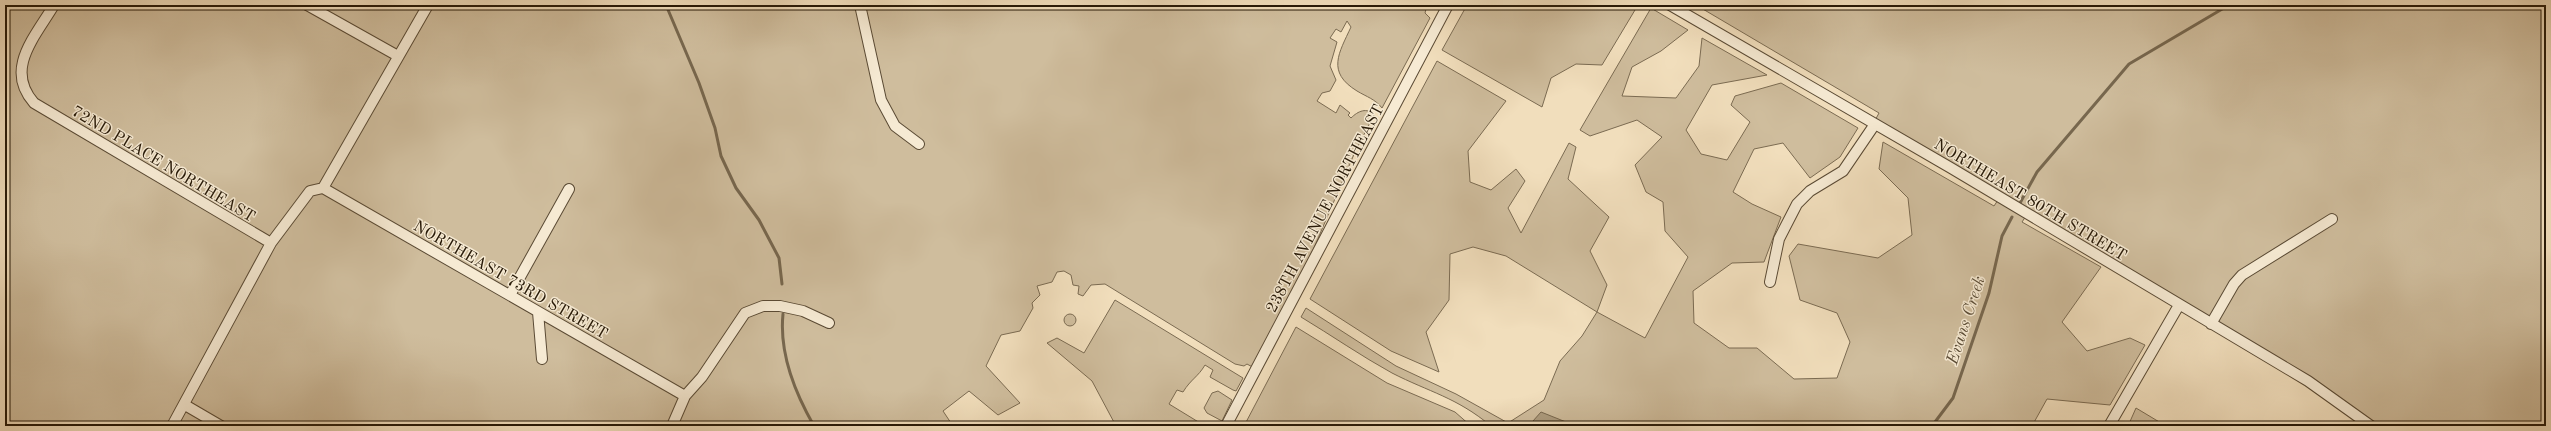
<svg xmlns="http://www.w3.org/2000/svg" width="2551" height="431" viewBox="0 0 2551 431" font-family="'Old Standard TT',serif">
  <style>
    .green { fill: #cfbd9d; stroke: #7b6b52 }
    .water { fill: #ac9b7e; stroke: #77674e }
    .lines { fill: none; stroke-linecap: round; stroke-linejoin: round }
    .stream { stroke: #77674e; stroke-width: 3 }
    .minor-casing { stroke: #5a4a34; stroke-width: 12 }
    .minor { stroke: #f6ead3; stroke-width: 10 }
    .labels { text-anchor: middle; stroke-width: 3; stroke-linejoin: round; paint-order: stroke }
    .street-label { font-size: 16px; fill: #271907; stroke: #f6ead3 }
    .water-label { font-size: 17px; font-style: italic; fill: #5c4d37; stroke: #f6ead3 }
  </style>
  <rect width="100%" height="100%" fill="#f1debc"/>
  <filter id="stains"><feTurbulence type="fractalNoise" baseFrequency=".005" numOctaves="4"/><feColorMatrix values="0 0 0 0 .2 0 0 0 0 .09 0 0 0 0 .02 0 0 0 .5 -.17"/></filter>
  <radialGradient id="worn" r=".72"><stop offset=".6" stop-color="#630" stop-opacity="0"/><stop offset="1" stop-color="#630" stop-opacity=".3"/></radialGradient>
  <path class="green" d="M5,5H1427L1425,13L1430,18L1382,108C1375,99 1367,97 1357,91C1326,72 1339,53 1351,27L1347,21L1341,32L1336,29L1330,38L1337,42L1330,66L1336,80L1330,91L1322,93L1317,101L1336,113L1340,105L1350,113L1348,115L1351,118C1358,111 1367,107 1374,115L1355,152L1287,311L1256,369L1247,364L1244,366L1235,364L1105,284L1091,285L1083,296L1078,294L1079,286L1073,285L1071,275L1064,271L1057,272L1052,282L1037,286L1040,295L1032,303L1033,308L1020,331L1001,335L986,366L1020,403L998,415L969,391L943,411L953,426H5Z
    M1467,5H1638L1602,65L1576,64L1551,78L1542,107L1442,50Z
    M1696,5H2546V426H2371L2308,381L2026,216L2022,222L2101,267L2062,322L2087,351L2130,338L2145,345L2110,405L2047,399L2032,426H1491C1456,397 1429,392 1392,373C1361,356 1331,335 1301,317L1306,308L1396,366L1456,394L1508,423L1544,400L1560,361L1582,336L1597,312L1506,256L1473,247L1450,254L1449,300L1426,332L1439,372L1391,351L1310,299L1437,61L1506,101L1468,151L1470,182L1491,190L1516,169L1525,181L1508,208L1521,233L1569,143L1576,147L1568,179L1609,217L1590,251L1607,285L1597,312L1645,338L1688,257L1665,231L1663,202L1646,192L1635,165L1662,137L1637,120L1590,136L1580,130L1651,8L1688,30L1661,51L1632,67L1622,96L1676,98L1699,66L1702,38L1767,75L1712,85L1686,130L1701,154L1727,160L1750,122L1731,105L1735,96L1781,83L1858,128L1840,157L1810,178L1783,143L1754,149L1733,192L1752,204L1781,217L1764,262L1732,263L1693,291L1694,323L1729,348H1757L1794,379L1837,378L1850,342L1837,313L1800,300L1789,256L1798,244L1878,258L1912,235L1908,198L1879,169L1883,142L1994,206L1998,200L1872,126L1879,113Z
    M1115,300L1243,378L1236,391L1233,390L1210,377L1213,370L1205,365C1198,377 1191,379 1183,392L1177,390L1169,404L1205,426H1116L1092,381L1047,343L1057,338L1084,353Z
    M1064 320a6 6 0 1 1 12 0a6 6 0 1 1-12 0Z
    M1296,327L1387,383L1455,412L1471,426H1244Z
    M1218,391L1232,400L1222,421L1207,413L1204,408L1212,393Z
    M2136,408L2166,426H2128Z"/>
  <path class="water" d="M1541,412L1571,424L1574,426H1535L1533,421Z"/>
  <g class="lines">
    <path class="stream" d="M666,5L699,83L715,128L721,156L736,188L759,220L779,258L782,284
      M2020,203L2037,172L2129,64L2229,5
      M783,314C779,353 795,393 814,426
      M1932,426L1953,398L1989,293L2002,236L2012,217"/>
    <defs>
      <path id="minor" d="M54,5C35,37 4,69 34,103L271,243
        M307,5L398,56
        M860,5L881,100L895,126L919,144
        M1670,5L1951,168L2308,381L2371,426
        M323,188L685,396
        M1770,282L1779,239L1797,204L1810,191L1843,171L1875,124
        M510,295L569,189
        M538,312L542,359
        M2211,324L2234,284L2242,275L2332,219
        M185,405L221,426
        M172,426L271,243L310,191L323,188L428,5
        M672,426L685,396L702,377L745,313L763,306H780L803,311L829,323
        M1226,426L1448,5
        M2109,426L2179,305"/>
    </defs>
    <use href="#minor" class="minor-casing"/>
    <use href="#minor" class="minor"/>
  </g>
  <g class="labels">
    <g class="street-label">
      <text transform="translate(164 163) rotate(31)" y="6">72ND PLACE NORTHEAST</text>
      <text transform="translate(2031 199) rotate(31)" y="6">NORTHEAST 80TH STREET</text>
      <text transform="translate(1324 208) rotate(-62)" y="6">238TH AVENUE NORTHEAST</text>
      <text transform="translate(511 279) rotate(30)" y="6">NORTHEAST 73RD STREET</text>
    </g>
    <g class="water-label">
      <text transform="translate(1965 320) rotate(-72)" y="6">Evans Creek</text>
    </g>
  </g>
  <rect width="2551" height="431" fill="none" stroke="#f1debc" stroke-width="20"/>
  <rect x="6" y="6" width="2539" height="419" fill="none" stroke="#271907" stroke-width="2"/>
  <rect x="10" y="10" width="2531" height="411" fill="none" stroke="#271907"/>
  <rect width="100%" height="100%" filter="url(#stains)"/>
  <rect width="100%" height="100%" fill="url(#worn)"/>
</svg>
